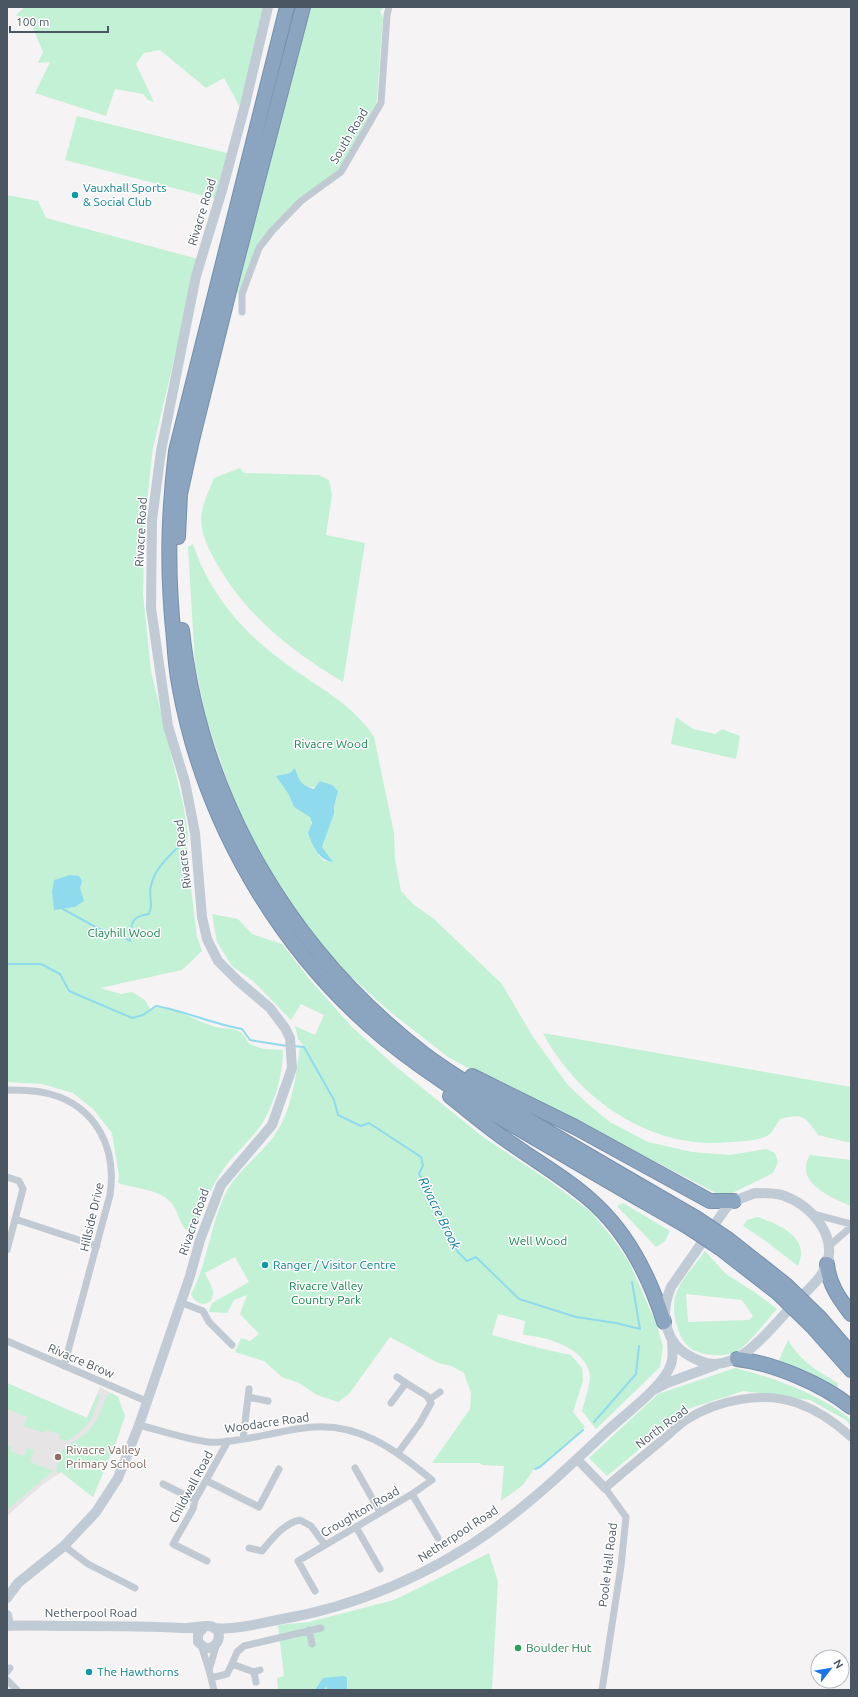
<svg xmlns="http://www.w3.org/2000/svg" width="858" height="1697" viewBox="0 0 858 1697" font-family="Ubuntu,sans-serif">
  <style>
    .education { fill: #e6e4e5 }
    .green { fill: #c3f1d5; fill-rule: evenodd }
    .water { fill: #90daee }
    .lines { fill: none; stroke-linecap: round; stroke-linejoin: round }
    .stream { stroke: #90daee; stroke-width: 2 }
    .motorway-casing { stroke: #7690ad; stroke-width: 16 }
    .minor { stroke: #c1cad2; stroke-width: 7 }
    .tertiary { stroke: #c1cad2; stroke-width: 9 }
    .secondary { stroke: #c1cbd6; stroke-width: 10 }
    .motorway { stroke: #8ba5c1; stroke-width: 14 }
    .motorway-bridge-casing { stroke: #7690ad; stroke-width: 16; stroke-linecap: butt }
    .motorway-bridge { stroke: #8ba5c1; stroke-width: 14 }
    .culture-dot { fill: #0f9aa8; stroke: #fff; stroke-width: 1.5 }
    .education-dot { fill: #8d6e63; stroke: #fff; stroke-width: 1.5 }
    .leisure-dot { fill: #2e9e5b; stroke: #fff; stroke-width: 1.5 }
    .labels { text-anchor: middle; stroke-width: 3; stroke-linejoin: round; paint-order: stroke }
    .street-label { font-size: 12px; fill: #4a5661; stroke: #fff }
    .culture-label { font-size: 12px; fill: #0d838f; stroke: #fff; text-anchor: start }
    .park-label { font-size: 12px; fill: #17864f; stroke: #fff }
    .education-label { font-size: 12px; fill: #785e54; stroke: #fff; text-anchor: start }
    .leisure-label { font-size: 12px; fill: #27864d; stroke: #fff; text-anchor: start }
    .water-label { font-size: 13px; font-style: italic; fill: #0c7c9b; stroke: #fff }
  </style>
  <rect width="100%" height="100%" fill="#f5f3f3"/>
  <path class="education" d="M7,1383L87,1418L100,1387L118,1397L125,1416L116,1442L93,1497L61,1472L41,1486L7,1516Z"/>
  <path class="green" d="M25,7H267L241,109L224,78L206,88L160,50L144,53L136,64L154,102L148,100L143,94L115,89L106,116L35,93L50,62L38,63L43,52L32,26L16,15Z
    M309,7L341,8L385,7L380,11L383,18L376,110L341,172L301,201L259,248L242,294L236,292Z
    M77,116L227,153L216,199L65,160Z
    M7,195L38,201L46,218L198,259L153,448L145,519L143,594L151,671L183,804L188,834L185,886L191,887L197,937L202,951L182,970L100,988L121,994L132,992L145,1000L150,1009C175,1004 193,1021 216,1027C224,1029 232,1027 240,1032C244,1034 247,1040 249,1044L264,1049L283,1050C283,1074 275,1104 261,1125C250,1141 233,1155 222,1171C208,1192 201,1214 192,1238L188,1235L189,1232C179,1225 180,1215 173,1205C162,1189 136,1189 118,1183L119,1176L112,1133L94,1110L73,1093L42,1084L7,1082Z
    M240,468L244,473L319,475L329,480L332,495L326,535L365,543L343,682C292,651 247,617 217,564C209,550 201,535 201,518C202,504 209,491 214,478Z
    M193,544C209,593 244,634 285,663C317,687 352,703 374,737L394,833L395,859L401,891L413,904L434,919L502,984L533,1037L567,1084L589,1105L610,1122L648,1142L692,1152L730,1155L766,1149L775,1153L778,1162L773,1173L724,1197L613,1140L519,1096L448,1057L389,1011L336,963L291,907L254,844L232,795L206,718L195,664L188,547ZM290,773L304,786L338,791L334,807V814L322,847L332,861H324C306,842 316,837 310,816L294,807L289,795L277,776Z
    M676,717L693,729L715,734L722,729L740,736L736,759L671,744Z
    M212,914L238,919L252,934L282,944L311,981L352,1027L394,1065L483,1137L548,1180L591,1212L614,1240L630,1264L657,1326L663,1346L660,1367L596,1429L582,1411C584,1403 591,1382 590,1375C585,1348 547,1336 523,1335L525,1321L498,1314L492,1335L543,1349L571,1355L582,1368L583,1381L573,1412L585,1427L540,1467L534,1469L523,1485L501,1501L504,1466L482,1465L480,1463H432L470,1409L471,1393L464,1373L451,1366L438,1363L390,1337L349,1394L338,1402L317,1395L299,1383L282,1377L264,1361L235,1352L241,1338L250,1341L259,1334L240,1314L247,1295L234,1300L227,1313L209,1312L212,1303L249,1282L235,1257L205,1273C207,1278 214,1288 213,1294C212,1307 196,1307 191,1294C209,1261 210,1221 228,1189C240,1169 261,1154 274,1136C292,1111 296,1076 300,1047L304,1046L298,1039L295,1026L315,1035L324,1015L301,1004L291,1020L254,982L232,966L217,942Z
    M543,1033L851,1087V1143L818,1135C805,1116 803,1113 780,1119C777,1123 774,1130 770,1134C760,1141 743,1141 731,1142C653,1151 578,1100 543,1033Z
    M810,1155L851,1160V1206C832,1198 793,1182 810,1155Z
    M623,1203L670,1231L665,1241L656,1247L617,1206Z
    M758,1217C774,1223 802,1233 801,1254C801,1258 799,1263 798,1266L763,1239L743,1226L747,1220Z
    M705,1251L726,1274L753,1291L777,1309C767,1320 749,1344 737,1351C724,1358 702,1356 690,1348C676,1337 670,1307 677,1291C683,1277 696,1264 705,1251ZM686,1294L742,1300L753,1316L749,1320L688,1322Z
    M788,1340C802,1363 816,1370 838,1383V1389L779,1360Z
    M735,1368C769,1376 825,1396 851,1420V1426L846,1420L810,1400L743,1391L688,1409L607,1476L589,1458L658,1394Z
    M7,1383L87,1418L97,1395L100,1396C91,1422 90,1425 67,1441L59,1439L60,1434L46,1430L44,1433L23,1426L27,1417L7,1409Z
    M112,1393L118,1397L125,1416L116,1442L93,1497L61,1472L58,1473L56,1471L62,1450L88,1432L97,1419L107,1396Z
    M7,1445L11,1447L10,1451L24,1456L27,1448L34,1450L30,1462L53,1471L7,1510Z
    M489,1553L498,1582L492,1690H278L277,1678L284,1676L278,1625L309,1622L394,1600Z"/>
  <path class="water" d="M295,768C299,780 300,785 314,789L320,781L332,785L338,791L334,807V814L322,847L333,862C318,860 313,846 308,833L312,823L310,817L294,807L289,795L276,776L290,773Z
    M70,875L79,876L82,881L80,888L84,901L75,907L54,910L52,891L54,880Z
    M344,1676L347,1678V1690H328L326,1686L324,1690H315L323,1678Z"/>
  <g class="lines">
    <path class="stream" d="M63,909L101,930L114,932L130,941C132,924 129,917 149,914C154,904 148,896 151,886C154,870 167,858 178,847
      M7,964H41L60,974L69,991L132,1018L143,1015L156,1006C186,1011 212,1024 242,1029L250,1040L287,1046
      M293,1046L304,1047L334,1100L338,1115L361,1126L369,1123L421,1157L423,1165L419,1174L443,1216L457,1251L467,1261L476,1257L519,1299L576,1317L616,1323L640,1329L632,1282
      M594,1422L636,1374L639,1346
      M535,1469L540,1467L583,1430"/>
    <defs>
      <path id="motorway" d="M287,7L176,451C168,517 167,573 174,639C175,654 176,669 179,684C203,820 278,950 384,1038C437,1081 495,1115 554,1149C599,1176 645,1202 690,1228
        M178,537L180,494L192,440L233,275L303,7
        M182,630C200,799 290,951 424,1054C456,1078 491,1098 525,1118C582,1152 639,1185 696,1218
        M472,1076L575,1127L710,1201H734
        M450,1096C471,1113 492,1131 515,1146C542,1165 572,1182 596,1205C630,1237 650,1278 664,1322
        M729,1240L786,1285
        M720,1248L778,1293
        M827,1264C829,1285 839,1298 851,1314
        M820,1318L851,1354
        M812,1326L851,1370
        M737,1359C773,1363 823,1384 851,1407"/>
    </defs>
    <use href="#motorway" class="motorway-casing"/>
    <path class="minor" d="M242,312V294L259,248L272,231L301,201L341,172L381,103L387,15L389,7
      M7,1090C21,1090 36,1090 50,1094C97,1107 117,1149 110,1195L64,1366
      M7,1177L19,1181L23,1189L7,1250
      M813,1214L851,1224
      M15,1219L97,1246
      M829,1246L851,1227
      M180,1302L203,1311L209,1322L232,1345
      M7,1341L146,1401
      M397,1377L406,1383
      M248,1397L268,1401
      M430,1399L440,1392
      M391,1403L406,1383L427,1396L431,1403L420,1423L398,1453
      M139,1425C162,1431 185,1439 208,1442C224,1444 254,1437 271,1434C282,1432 293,1429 304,1428C357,1420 394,1449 432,1480L412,1494L298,1561L315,1591
      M243,1439L249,1389
      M355,1468L380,1512
      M207,1481L259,1507L279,1469
      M163,1484L195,1500
      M412,1494L438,1538
      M356,1527L380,1569
      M64,1546L88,1564L135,1588
      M249,1548L262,1551C272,1539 284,1523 300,1520L311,1526L325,1545
      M207,1561L173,1544L193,1509L195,1500L228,1441
      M309,1630L312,1644
      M201,1645L209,1670L214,1690
      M232,1664L237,1652L244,1646L321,1628
      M209,1670L217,1643
      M7,1672L10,1668
      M211,1678L227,1674L232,1664L254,1672
      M7,1680L17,1690
      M256,1682L254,1672L260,1670
      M602,1690L621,1566L626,1517L605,1488"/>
    <path class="tertiary" d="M577,1459L605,1488C623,1472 642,1457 661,1441C669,1435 677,1426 686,1420C717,1400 762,1391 797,1403C817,1410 836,1423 851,1437"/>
    <path class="secondary" d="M755,1193C764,1193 773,1193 782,1195C809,1204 837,1233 827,1264C821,1280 803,1294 792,1306C769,1330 737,1376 700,1361C690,1357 681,1352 675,1344C662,1326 663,1306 671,1287L726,1208L734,1201Z
      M655,1389L667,1383L716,1365
      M7,1598L18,1583L64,1546L96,1512L118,1478L139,1425L190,1276L200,1240L221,1185L272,1125L292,1068L290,1038L285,1028L270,1008L237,980L218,961L207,939L202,917L195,833L185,782L168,726L151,608L152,520L161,451L196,276L223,187L245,105L268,7
      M7,1615L9,1626
      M7,1626C28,1625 50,1626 72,1626C108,1626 145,1626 182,1628C191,1629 201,1625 209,1626C225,1628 220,1650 205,1648L198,1642V1634L204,1627
      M214,1628C235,1630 257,1624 277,1620C356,1607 433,1574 498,1526C536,1498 572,1464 607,1431C624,1415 665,1385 671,1364C674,1356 672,1347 672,1339"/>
    <use href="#motorway" class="motorway"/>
    <defs>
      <path id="motorway-bridge" d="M696,1218L729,1240
        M690,1228L720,1248
        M786,1285L820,1318
        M778,1293L812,1326"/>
    </defs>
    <use href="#motorway-bridge" class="motorway-bridge-casing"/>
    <use href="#motorway-bridge" class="motorway-bridge"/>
  </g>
  <g class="culture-dot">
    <circle cx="75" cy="195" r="4"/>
    <circle cx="265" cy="1265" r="4"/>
    <circle cx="89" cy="1672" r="4"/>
  </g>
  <circle class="education-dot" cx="58" cy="1457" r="4"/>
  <circle class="leisure-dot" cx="518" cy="1648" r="4"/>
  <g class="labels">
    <g class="street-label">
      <text transform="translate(349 136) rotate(-59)" y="4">South Road</text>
      <text transform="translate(202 212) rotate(-73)" y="4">Rivacre Road</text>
      <text transform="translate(141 532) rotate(-87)" y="4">Rivacre Road</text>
      <text transform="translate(183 854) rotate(-97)" y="4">Rivacre Road</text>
      <text transform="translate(92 1217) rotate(-77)" y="4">Hillside Drive</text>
      <text transform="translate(194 1222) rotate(-71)" y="4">Rivacre Road</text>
      <text transform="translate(81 1361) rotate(23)" y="4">Rivacre Brow</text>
      <text transform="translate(267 1423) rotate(-8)" y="4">Woodacre Road</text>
      <text transform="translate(662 1427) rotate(-37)" y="4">North Road</text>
      <text transform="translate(191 1487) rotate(-62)" y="4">Childwall Road</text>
      <text transform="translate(360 1512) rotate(-30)" y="4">Croughton Road</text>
      <text transform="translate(458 1534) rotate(-33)" y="4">Netherpool Road</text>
      <text transform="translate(608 1565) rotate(-83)" y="4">Poole Hall Road</text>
      <text x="91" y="1617">Netherpool Road</text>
    </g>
    <g class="culture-label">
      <text x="83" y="192">Vauxhall Sports<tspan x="83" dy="14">&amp; Social Club</tspan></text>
      <text x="273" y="1269">Ranger / Visitor Centre</text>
      <text x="97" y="1676">The Hawthorns</text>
    </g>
    <g class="park-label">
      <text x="331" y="748">Rivacre Wood</text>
      <text x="124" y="937">Clayhill Wood</text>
      <text x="538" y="1245">Well Wood</text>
      <text x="326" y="1290">Rivacre Valley<tspan x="326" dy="14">Country Park</tspan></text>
    </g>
    <g class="education-label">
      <text x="66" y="1454">Rivacre Valley<tspan x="66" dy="14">Primary School</tspan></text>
    </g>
    <g class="leisure-label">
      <text x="526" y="1652">Boulder Hut</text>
    </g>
    <g class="water-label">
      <text transform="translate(440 1213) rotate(64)" y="5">Rivacre Brook</text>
    </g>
  </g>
  <rect width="858" height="1697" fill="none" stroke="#4a5661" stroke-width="16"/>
  <g transform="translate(830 1669) rotate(59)"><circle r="19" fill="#ffffff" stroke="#b7bbc0"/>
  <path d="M0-3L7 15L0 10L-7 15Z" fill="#1a73e8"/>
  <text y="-6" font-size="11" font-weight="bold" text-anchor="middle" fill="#4a5661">N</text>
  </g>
  <path d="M10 26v6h98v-6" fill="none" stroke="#4a5661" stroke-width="2"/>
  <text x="16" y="26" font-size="12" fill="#4a5661" stroke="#ffffff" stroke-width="3" paint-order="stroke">100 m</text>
</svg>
